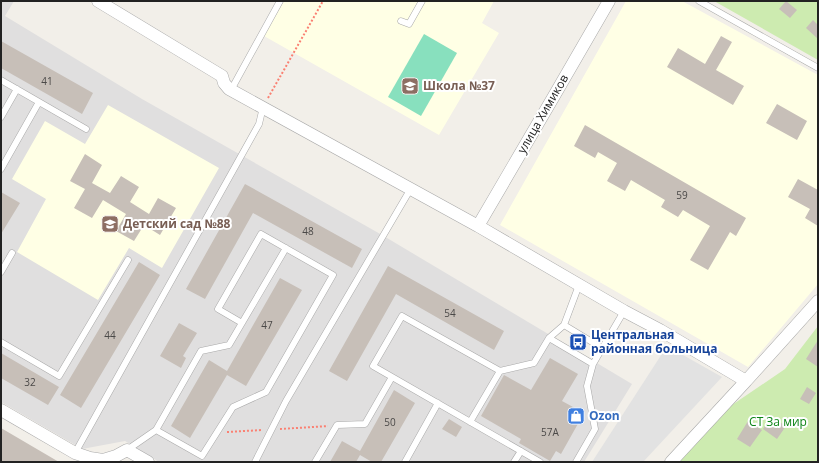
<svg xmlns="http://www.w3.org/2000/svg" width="819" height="463" viewBox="0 0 819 463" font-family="'Open Sans',sans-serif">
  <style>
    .residential { fill: #e0dfdf }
    .education { fill: #ffffe5 }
    .grass { fill: #cdebb0 }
    .pitch { fill: #88e0be }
    .parking { fill: #e2e2e2 }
    .building { fill: #c7bfb8 }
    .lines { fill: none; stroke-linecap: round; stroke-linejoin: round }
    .service-casing { stroke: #a9a9a9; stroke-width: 7 }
    .minor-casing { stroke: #a9a9a9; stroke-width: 13 }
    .path { stroke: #fa8072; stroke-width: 2; stroke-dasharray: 2 2; stroke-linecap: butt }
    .service { stroke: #fff; stroke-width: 6 }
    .minor { stroke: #fff; stroke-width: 12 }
    .labels { text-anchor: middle; stroke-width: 4; stroke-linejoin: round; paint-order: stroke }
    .number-label { font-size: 10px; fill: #4b4948 }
    .education-label { font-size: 12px; font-weight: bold; fill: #785e54; stroke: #fff; text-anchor: start }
    .street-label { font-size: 12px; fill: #222; stroke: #fff }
    .transit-label { font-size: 12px; font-weight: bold; fill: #164399; stroke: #fff; text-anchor: start }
    .shop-label { font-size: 12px; font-weight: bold; fill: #366cbe; stroke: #fff; text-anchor: start }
    .park-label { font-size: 12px; fill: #0c8416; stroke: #fff }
  </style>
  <rect width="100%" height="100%" fill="#f2efe9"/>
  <path class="residential" d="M1,1H14L5,16L142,99L382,235L632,384L584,462H159L125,441L82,449L1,402Z"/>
  <path class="education" d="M284,1H494L482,23L499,33L439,135L264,36Z
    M626,1H682L818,75V284L748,367L500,225Z
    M108,105L219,168L162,268L129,248L98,300L17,252L46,199L12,179L45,121L85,144Z"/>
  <path class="grass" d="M714,1H818V60Z
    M818,326V462H673L707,422L785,369Z"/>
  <path class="pitch" d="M424,34L457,53L421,116L388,97Z"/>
  <path class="parking" d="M667,346L722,377L643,462H592Z"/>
  <path class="building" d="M786,1L797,10L790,18L779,9Z
    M813,20L818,25V39L806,28Z
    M721,36L732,42L716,70L744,86L733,105L667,67L678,48L705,64Z
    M1,41L93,93L82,114L1,68Z
    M777,104L807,121L797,140L766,123Z
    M585,125L746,218L736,236L730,232L708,270L690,260L710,226L683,210L678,217L661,207L665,200L631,180L625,191L607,181L617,163L598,152L595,158L574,146Z
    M85,154L102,165L92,183L110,193L121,176L139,187L130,202L149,214L158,198L176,208L160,235L144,225L134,241L116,231L126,214L103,200L92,218L74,208L85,189L70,181Z
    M798,179L818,190V226L805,218L810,209L788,197Z
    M245,184L362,249L352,268L253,213L205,299L186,289Z
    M1,192L20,203L1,234Z
    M139,262L160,275L81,408L60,395Z
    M388,266L504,331L494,350L396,294L347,381L329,371Z
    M280,278L302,290L246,386L227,375L190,438L171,426L209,360L227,371Z
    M179,323L197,333L183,356L186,358L181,368L160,356Z
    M818,340V367L806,359Z
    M1,353L59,387L48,405L1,378Z
    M550,358L578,374L562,401L584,413L561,454L556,451L550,461L519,443L521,439L481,416L504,375L531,390Z
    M807,387L816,393L809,404L800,399Z
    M394,390L415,403L381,462H372L360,455L356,462H330L342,441L360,451Z
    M771,416L786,426L777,439L763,429Z
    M449,419L462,427L456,437L442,429Z
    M748,421L762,430L750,447L737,439Z
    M1,428L59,462H1Z"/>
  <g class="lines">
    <defs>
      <path id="service" d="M699,1L818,68
        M401,21L409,24L422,1
        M1,80L86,129
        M231,90L280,1
        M1,117L17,89
        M1,169L39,102
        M1,272L12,253
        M564,325L602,348
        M549,338L593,364
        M1,342L59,376L128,260
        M470,422L500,371
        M156,430L202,456L233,407L266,392L333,275L261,234L218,309L242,323
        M127,450L156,430L201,351L229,345L286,248
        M75,453L259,124L263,107
        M255,462L286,401L410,190
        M315,462L337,425L365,424L392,377
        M405,462L438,403
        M514,462L521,451
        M540,462L373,366L402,316L500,371L534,363L549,338L564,325L579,285
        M576,462L595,429L587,386L593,364L624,311"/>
      <path id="minor" d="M98,1L222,76L224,83L229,89L478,226L624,311L660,330L746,381L671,462
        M478,226L554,96L609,1
        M746,381L818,301
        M1,410L75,453L90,458L103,460L116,456L127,450L148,462"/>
    </defs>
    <use href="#service" class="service-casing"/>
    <use href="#minor" class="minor-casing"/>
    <path class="path" d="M268,98L323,1
      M280,429L328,426
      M227,432L262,430"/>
    <use href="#service" class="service"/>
    <use href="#minor" class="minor"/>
  </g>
  <defs>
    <symbol id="school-square" viewBox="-11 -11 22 22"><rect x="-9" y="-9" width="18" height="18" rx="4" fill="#8d6e63" stroke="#fff"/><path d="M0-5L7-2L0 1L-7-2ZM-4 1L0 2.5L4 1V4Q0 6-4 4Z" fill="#fff"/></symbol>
    <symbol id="bus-square" viewBox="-11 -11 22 22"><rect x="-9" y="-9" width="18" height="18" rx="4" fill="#1a4fb4" stroke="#fff"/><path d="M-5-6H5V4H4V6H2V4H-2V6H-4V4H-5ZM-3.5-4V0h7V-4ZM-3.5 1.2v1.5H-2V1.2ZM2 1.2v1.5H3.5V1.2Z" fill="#fff"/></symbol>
    <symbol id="shop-square" viewBox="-11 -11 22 22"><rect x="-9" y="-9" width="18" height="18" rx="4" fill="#3f7fe0" stroke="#fff"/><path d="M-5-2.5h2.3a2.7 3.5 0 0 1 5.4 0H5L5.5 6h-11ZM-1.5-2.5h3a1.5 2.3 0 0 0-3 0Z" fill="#fff"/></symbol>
  </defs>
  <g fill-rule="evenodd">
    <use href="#school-square" x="400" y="76" width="20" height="20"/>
    <use href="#school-square" x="100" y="214" width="20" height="20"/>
    <use href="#bus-square" x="568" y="332" width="20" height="20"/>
    <use href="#shop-square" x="566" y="406" width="20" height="20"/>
  </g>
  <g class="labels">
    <g class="number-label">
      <text x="47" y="85">41</text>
      <text x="682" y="199">59</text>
      <text x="308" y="235">48</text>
      <text x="450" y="317">54</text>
      <text x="267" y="329">47</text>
      <text x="110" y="339">44</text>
      <text x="30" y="386">32</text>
      <text x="390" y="426">50</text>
      <text x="550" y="436">57А</text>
    </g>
    <g class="education-label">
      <text x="423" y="90">Школа №37</text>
      <text x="123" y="228">Детский сад №88</text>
    </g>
    <g class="street-label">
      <text transform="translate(543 114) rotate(-60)" y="4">улица Химиков</text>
    </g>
    <g class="transit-label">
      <text x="591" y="339">Центральная<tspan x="591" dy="14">районная больница</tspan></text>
    </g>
    <g class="shop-label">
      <text x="589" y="420">Ozon</text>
    </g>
    <g class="park-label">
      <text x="778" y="426">СТ За мир</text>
    </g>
  </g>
  <rect width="819" height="463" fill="none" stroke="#222222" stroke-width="4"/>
</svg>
